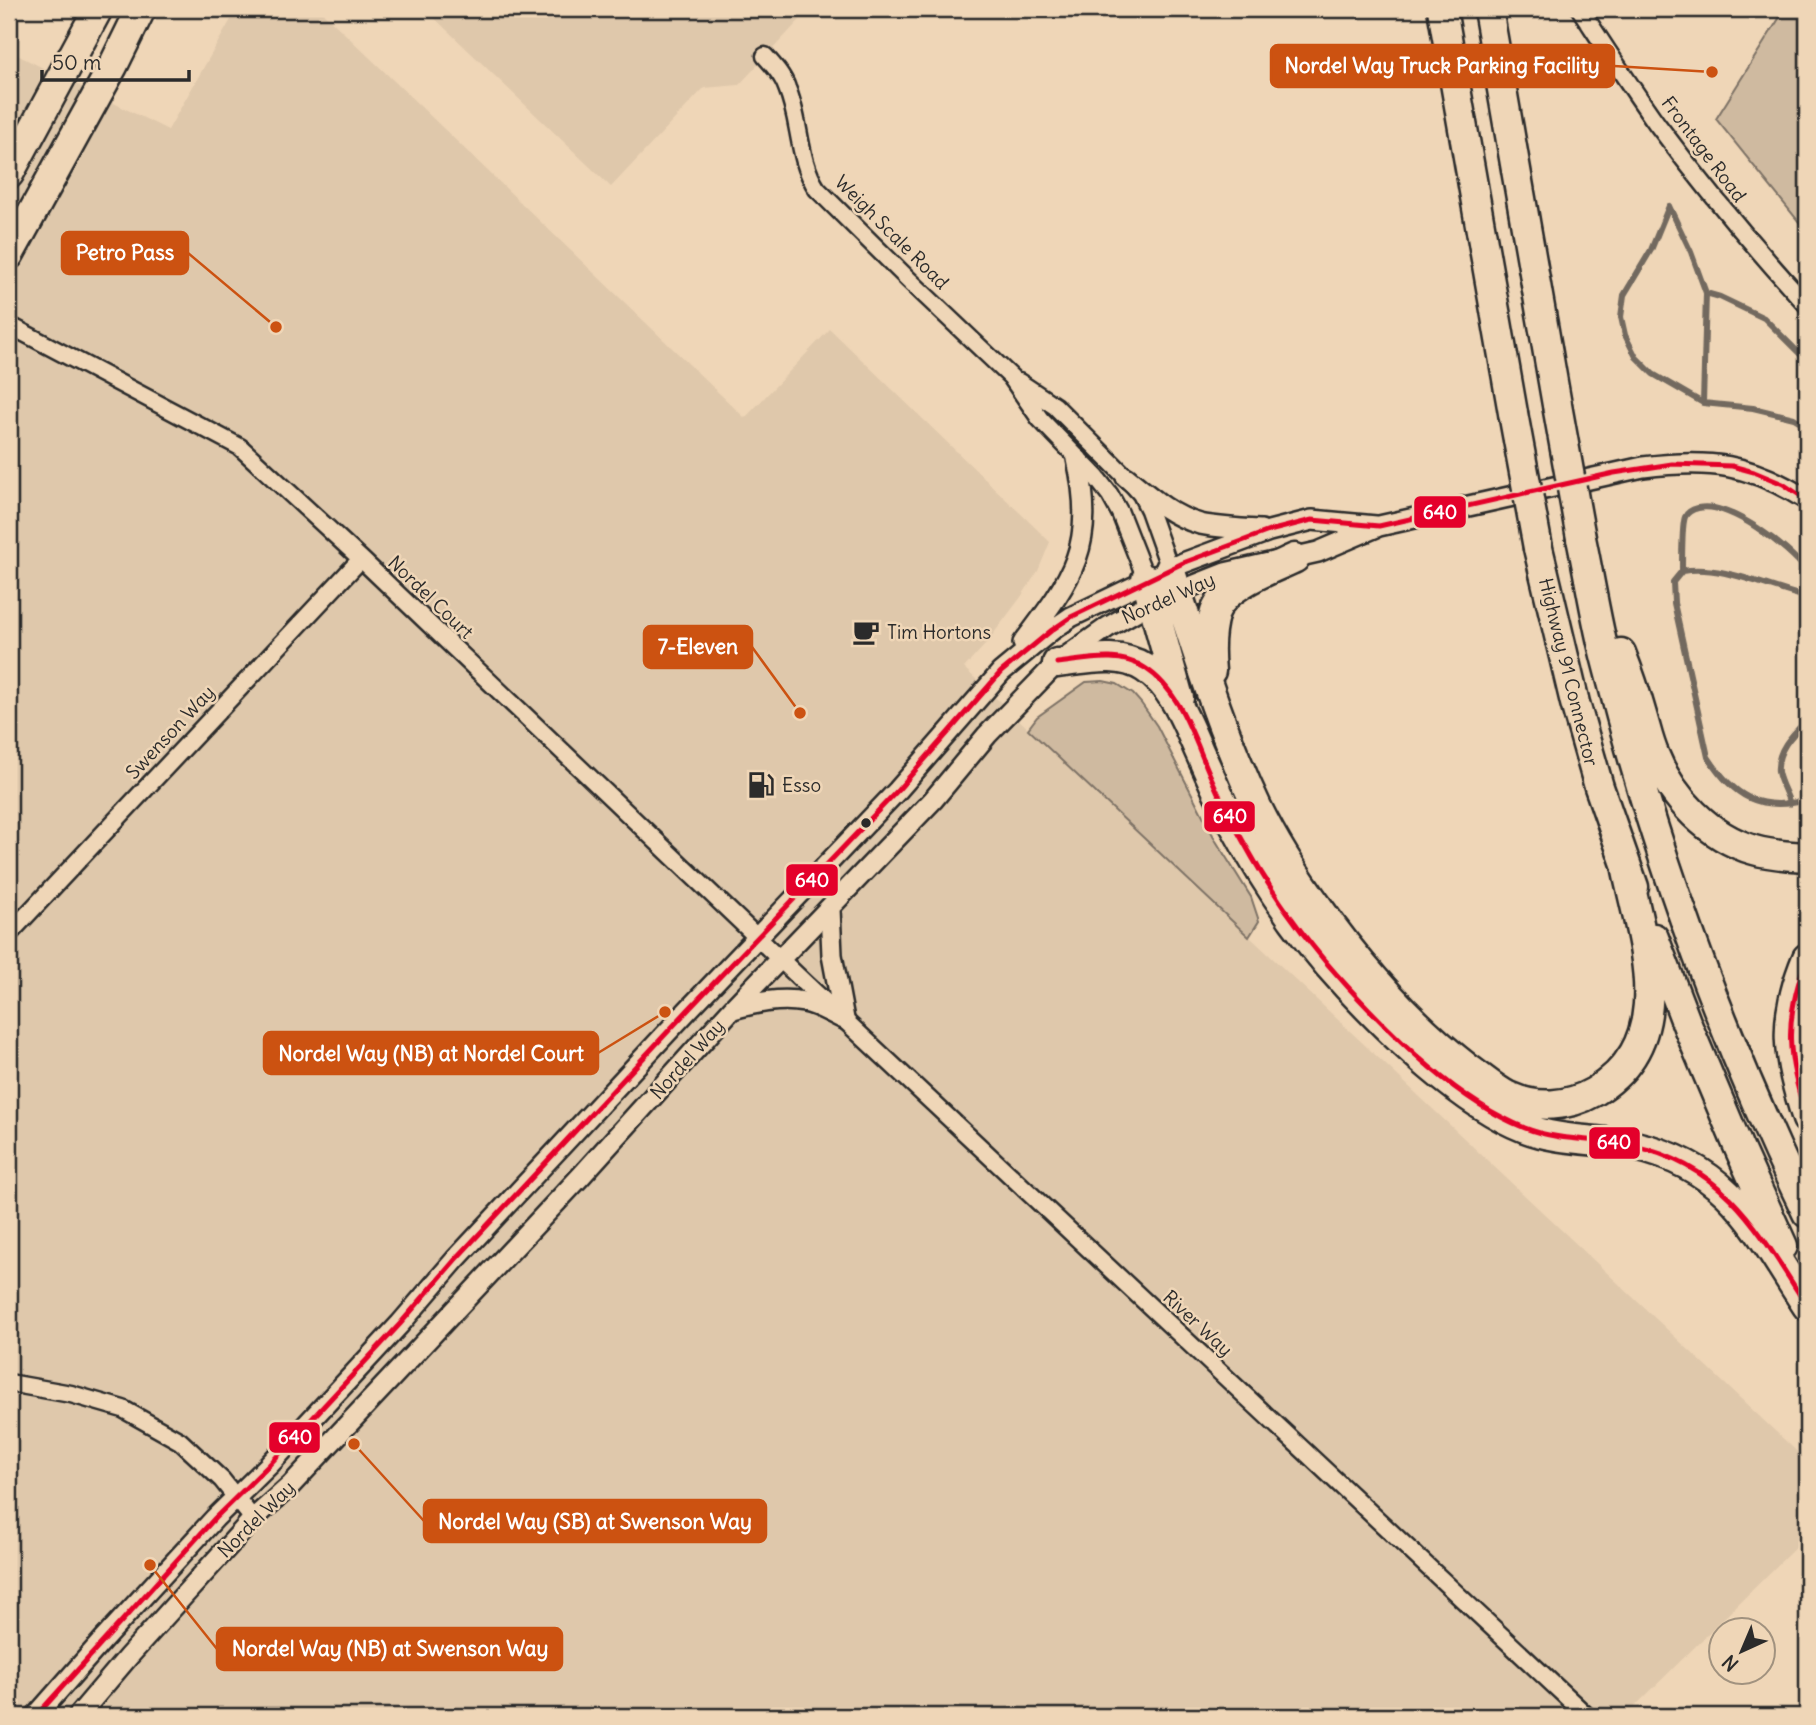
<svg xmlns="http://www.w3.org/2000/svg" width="1816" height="1725" viewBox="0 0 1816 1725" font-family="Delius,sans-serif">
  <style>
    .built { fill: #dfc8ab }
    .green { fill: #cfbaa0; stroke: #7d7266; stroke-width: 2 }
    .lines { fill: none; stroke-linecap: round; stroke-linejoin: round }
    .stream { stroke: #72695e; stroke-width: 6 }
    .minor-casing { stroke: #2b2b2b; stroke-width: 21 }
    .tertiary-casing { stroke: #2b2b2b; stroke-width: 24 }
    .motorway-casing { stroke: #2b2b2b; stroke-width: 33 }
    .minor { stroke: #efd6b7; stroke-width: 16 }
    .tertiary { stroke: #efd6b7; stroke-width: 19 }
    .motorway { stroke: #efd6b7; stroke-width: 28 }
    .motorway-bridge-casing { stroke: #2b2b2b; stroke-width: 33; stroke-linecap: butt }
    .motorway-bridge { stroke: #efd6b7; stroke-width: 28 }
    .bus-1-casing { stroke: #efd6b7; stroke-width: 10 }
    .bus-1 { stroke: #e4002b; stroke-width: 5 }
    .bus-dot { fill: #2b2b2b; stroke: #efd6b7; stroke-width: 2.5 }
    .labels { text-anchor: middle; stroke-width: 5; stroke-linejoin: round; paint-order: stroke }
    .street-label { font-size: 19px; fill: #2b2b2b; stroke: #efd6b7 }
    .poi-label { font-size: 19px; fill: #2b2b2b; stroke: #efd6b7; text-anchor: start }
    .leader { fill: none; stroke: #cc5211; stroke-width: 2.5 }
    .callout-dot { fill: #cc5211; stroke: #efd6b7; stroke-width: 2.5 }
    .callout { fill: #cc5211; stroke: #cc5211; stroke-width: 2.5 }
    .callout-label { font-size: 21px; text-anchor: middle; font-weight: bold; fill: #fff }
    .line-badge { stroke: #efd6b7; stroke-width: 2.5 }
    .badge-label { font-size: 19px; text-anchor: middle; font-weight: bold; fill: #fff }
  </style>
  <rect width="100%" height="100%" fill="#efd6b7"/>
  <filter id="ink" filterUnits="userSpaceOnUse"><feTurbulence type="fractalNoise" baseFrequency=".0143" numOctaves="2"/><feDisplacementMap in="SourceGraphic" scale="14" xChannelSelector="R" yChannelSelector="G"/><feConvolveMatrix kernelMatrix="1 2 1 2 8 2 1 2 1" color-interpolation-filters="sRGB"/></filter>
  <g filter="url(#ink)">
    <path class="built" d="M237,9H319L745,418L830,329L1050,542L1038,571L1021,597L985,645L964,668L1807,1461V1536L1625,1716H9V51L168,130Z
      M425,9H810L739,85L704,88L611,187Z"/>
    <path class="green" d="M1785,9H1807V232L1716,119Z
      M1103,681L1117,684L1133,694L1141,703L1157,726L1216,841L1251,897L1259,921L1249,937L1028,729L1037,717L1086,682Z"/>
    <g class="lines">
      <path class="stream" d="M1669,206L1651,250L1624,295L1621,317L1625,335L1636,357L1653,374L1703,403L1753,408L1794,418L1807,426
        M1669,206L1691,252L1706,293L1703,403
        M1706,293L1720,297L1764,318L1807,361
        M1682,571C1682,561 1682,524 1685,517C1687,512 1694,509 1698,508C1730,501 1788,547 1807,571
        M1807,597C1768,588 1722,564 1682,571L1673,582L1674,603L1708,757C1734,797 1759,812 1807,800
        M1790,804C1787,794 1780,783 1778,772C1776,750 1793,734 1807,720"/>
      <defs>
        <path id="minor" d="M1580,9C1605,47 1630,86 1657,124C1704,187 1754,247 1807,305
          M765,56C774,66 783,76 787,88C801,121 797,158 817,189L909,280L1011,377L1040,419L1096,477L1110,495L1120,513L1146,579
          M9,325L240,447L361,559L804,982L1587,1716
          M1019,382L1055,406L1126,477L1141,494L1149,510L1170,569
          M9,934L361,559
          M9,1383L71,1394L123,1409L180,1441L222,1480L253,1519"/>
        <path id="tertiary" d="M1126,477C1149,496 1171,516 1200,524C1220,528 1241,529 1261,530
          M1023,643C1074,576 1096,546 1077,459
          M830,909L832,955L844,1019
          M733,1009C755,1003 781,997 804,1002C818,1004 832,1014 844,1019
          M36,1716L103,1640L215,1518L269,1465L400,1324L455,1260L688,1010L898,790L1001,672L1052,630L1071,617L1183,563L1269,531L1312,520L1376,526
          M78,1716L128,1657L253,1519L291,1485L581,1176L732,1009L933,800L987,735L1057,663L1108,627L1152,602L1225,573L1318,552L1379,526L1643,467C1709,459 1750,463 1807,500"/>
        <path id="motorway" d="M1442,9L1513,413
          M1488,9L1557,405
          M9,174L98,9
          M9,255L113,66L141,9
          M1581,538C1590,580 1596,622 1607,663C1655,853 1722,1037 1807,1213
          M1538,548L1575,703L1599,787L1634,887
          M1170,569C1196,649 1221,731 1257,807C1275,844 1297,878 1321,911C1362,969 1412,1025 1469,1069C1482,1078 1494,1089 1508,1096C1536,1109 1568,1107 1594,1092C1679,1041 1643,947 1627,870
          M1146,579L1179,698
          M1621,653C1629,673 1636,694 1642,715C1646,728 1649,743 1655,756C1672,798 1709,837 1754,850C1771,855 1790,856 1807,857
          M1057,663C1086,660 1119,651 1145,668C1173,686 1186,721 1199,751C1210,775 1220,799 1233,823C1264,881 1303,939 1348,987C1394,1036 1462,1103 1525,1128C1558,1141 1600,1139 1635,1146C1732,1168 1757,1230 1807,1306
          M1211,671C1209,651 1209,631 1215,612C1225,585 1272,569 1295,558
          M1654,938L1688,1027L1738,1146L1783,1246
          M1807,958C1781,1020 1787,1057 1807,1119"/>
      </defs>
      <use href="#minor" class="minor-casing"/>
      <use href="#tertiary" class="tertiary-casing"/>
      <use href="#motorway" class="motorway-casing"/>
      <use href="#minor" class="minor"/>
      <use href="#tertiary" class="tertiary"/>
      <use href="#motorway" class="motorway"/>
      <defs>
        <path id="motorway-bridge" d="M1557,405L1581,538
          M1513,413L1538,548"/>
      </defs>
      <use href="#motorway-bridge" class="motorway-bridge-casing"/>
      <use href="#motorway-bridge" class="motorway-bridge"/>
      <defs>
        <path id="bus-1" d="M1057,663C1086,660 1119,651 1145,668C1180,690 1194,739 1210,775C1220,798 1231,820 1243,841C1272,894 1307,943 1348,987C1397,1040 1458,1101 1525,1128C1560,1142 1598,1138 1634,1146C1727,1167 1760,1233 1807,1306
          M1807,958C1783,1022 1787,1055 1807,1119
          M36,1716L215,1518L269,1465L400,1324L455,1260L688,1010L898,790L1001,672L1052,630L1071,617L1183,563L1269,531L1312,520L1379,526L1614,473L1672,464L1732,466L1754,472L1783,484L1807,500"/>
      </defs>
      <use href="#bus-1" class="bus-1-casing"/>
      <use href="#bus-1" class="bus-1"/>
    </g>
  </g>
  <defs>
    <symbol id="cafe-bare" viewBox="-9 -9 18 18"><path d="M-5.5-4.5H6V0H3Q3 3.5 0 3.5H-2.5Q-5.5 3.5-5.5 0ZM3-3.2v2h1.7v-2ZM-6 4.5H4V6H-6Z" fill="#2b2b2b" stroke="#efd6b7" stroke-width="2.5" paint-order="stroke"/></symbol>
    <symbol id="fuel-bare" viewBox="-9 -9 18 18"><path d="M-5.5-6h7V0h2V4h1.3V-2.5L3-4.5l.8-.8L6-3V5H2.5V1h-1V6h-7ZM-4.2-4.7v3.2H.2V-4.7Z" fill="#2b2b2b" stroke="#efd6b7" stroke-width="2.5" paint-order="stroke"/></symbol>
  </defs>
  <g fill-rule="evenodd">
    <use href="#cafe-bare" x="847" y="613" width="38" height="38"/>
    <use href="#fuel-bare" x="742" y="766" width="38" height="38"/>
  </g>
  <circle class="bus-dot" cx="866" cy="823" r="6"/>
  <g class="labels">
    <g class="street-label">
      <text transform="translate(1704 149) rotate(53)" y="7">Frontage Road</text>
      <text transform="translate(892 232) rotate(45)" y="7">Weigh Scale Road</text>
      <text transform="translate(431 597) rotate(44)" y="7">Nordel Court</text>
      <text transform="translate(1168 598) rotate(-24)" y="7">Nordel Way</text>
      <text transform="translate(1569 672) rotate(76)" y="7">Highway 91 Connector</text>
      <text transform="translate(170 732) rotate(-47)" y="7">Swenson Way</text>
      <text transform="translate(687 1059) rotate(-48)" y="7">Nordel Way</text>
      <text transform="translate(1198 1323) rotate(43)" y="7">River Way</text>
      <text transform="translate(256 1519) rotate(-45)" y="7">Nordel Way</text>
    </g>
    <g class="poi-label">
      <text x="887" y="639">Tim Hortons</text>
      <text x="782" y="792">Esso</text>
    </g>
  </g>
  <path class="leader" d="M1712 72L1614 66M276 327L188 253M800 713L752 647M665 1012L598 1053M354 1444L424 1521M150 1565L217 1649"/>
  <g class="callout-dot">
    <circle cx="1712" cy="72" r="7"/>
    <circle cx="276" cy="327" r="7"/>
    <circle cx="800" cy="713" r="7"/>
    <circle cx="665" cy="1012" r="7"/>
    <circle cx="354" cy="1444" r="7"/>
    <circle cx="150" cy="1565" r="7"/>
  </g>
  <g class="callout">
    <rect x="1271" y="45" width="343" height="42" rx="7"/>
    <rect x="62" y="232" width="126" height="42" rx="7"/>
    <rect x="644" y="626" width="108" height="42" rx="7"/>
    <rect x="264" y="1032" width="334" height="42" rx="7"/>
    <rect x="424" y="1500" width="342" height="42" rx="7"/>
    <rect x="217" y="1628" width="345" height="42" rx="7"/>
  </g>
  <g class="callout-label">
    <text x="1442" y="73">Nordel Way Truck Parking Facility</text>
    <text x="125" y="260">Petro Pass</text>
    <text x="698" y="654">7-Eleven</text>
    <text x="431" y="1061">Nordel Way (NB) at Nordel Court</text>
    <text x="595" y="1529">Nordel Way (SB) at Swenson Way</text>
    <text x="390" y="1656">Nordel Way (NB) at Swenson Way</text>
  </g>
  <g class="line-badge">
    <rect x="1413" y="495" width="54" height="34" rx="7" fill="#e4002b"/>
    <rect x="1203" y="800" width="53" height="33" rx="7" fill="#e4002b"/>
    <rect x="785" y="863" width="54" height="34" rx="7" fill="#e4002b"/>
    <rect x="1588" y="1126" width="53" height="34" rx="7" fill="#e4002b"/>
    <rect x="268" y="1421" width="53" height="33" rx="7" fill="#e4002b"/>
  </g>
  <g class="badge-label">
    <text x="1440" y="519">640</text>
    <text x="1230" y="823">640</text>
    <text x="812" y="887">640</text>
    <text x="1614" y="1149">640</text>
    <text x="295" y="1444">640</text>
  </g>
  <rect width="1816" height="1725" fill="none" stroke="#efd6b7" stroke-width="35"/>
  <rect x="18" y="18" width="1781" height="1690" fill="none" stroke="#2b2b2b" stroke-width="2.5" filter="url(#ink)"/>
  <g transform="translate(1742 1651) rotate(224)"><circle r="33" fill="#efd6b7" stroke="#a1927f" stroke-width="2"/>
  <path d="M0-5L12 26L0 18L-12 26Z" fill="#2b2b2b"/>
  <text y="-10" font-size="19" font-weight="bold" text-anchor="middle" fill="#2b2b2b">N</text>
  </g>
  <path d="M42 70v10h147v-10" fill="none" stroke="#2b2b2b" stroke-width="3.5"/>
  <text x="52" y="70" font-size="21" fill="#2b2b2b" stroke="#efd6b7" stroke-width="5" paint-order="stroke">50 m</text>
</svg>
